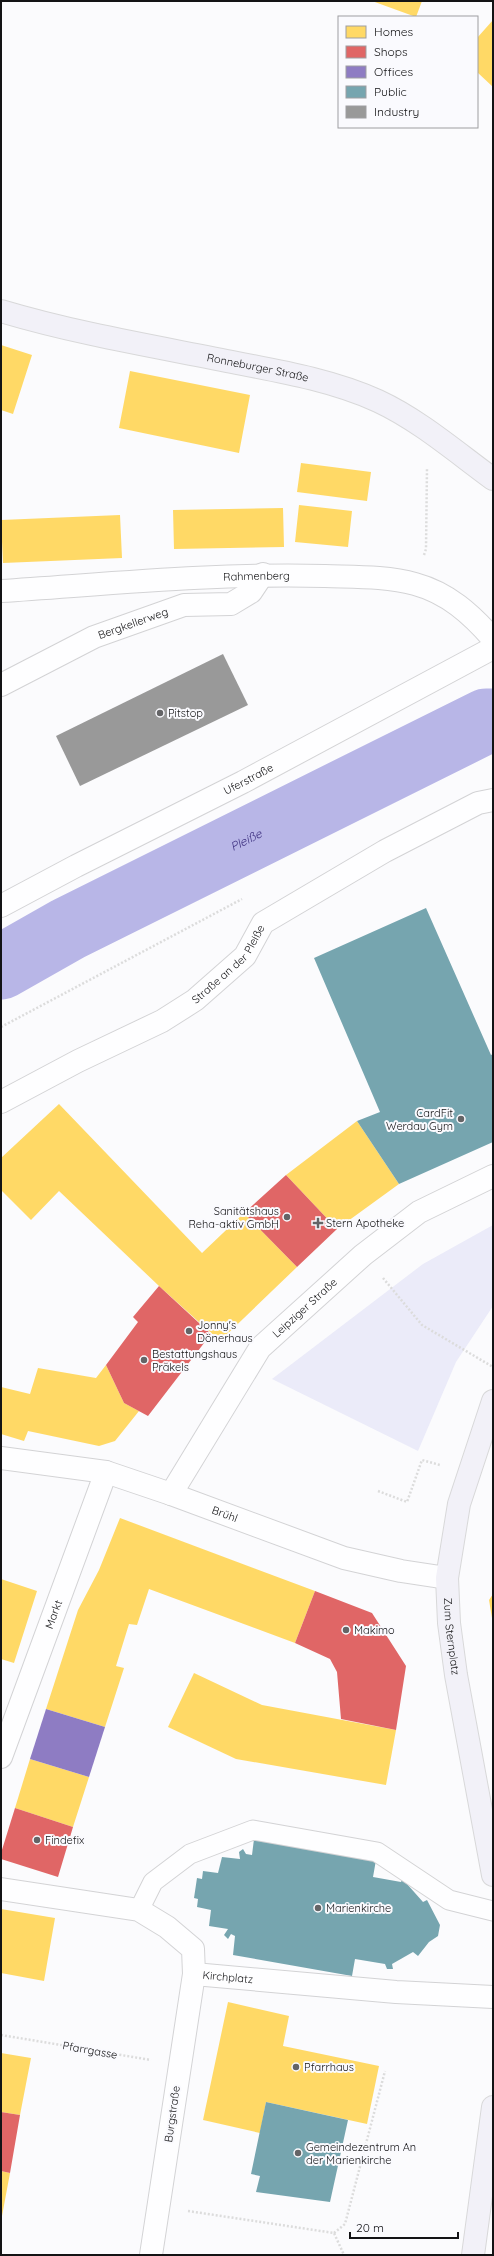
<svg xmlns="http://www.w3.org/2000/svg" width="494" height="2256" viewBox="0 0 494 2256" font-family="Quicksand,sans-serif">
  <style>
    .green { fill: #ebebf9 }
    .homes { fill: #ffd966 }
    .shops { fill: #e06666 }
    .offices { fill: #8e7cc3 }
    .public { fill: #76a5af }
    .industry { fill: #999 }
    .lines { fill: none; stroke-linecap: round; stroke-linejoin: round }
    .river { stroke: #b8b6e7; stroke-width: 65 }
    .lane-casing { stroke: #d3d3d5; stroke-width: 21 }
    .street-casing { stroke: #d3d3d5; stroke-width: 24 }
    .secondary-casing { stroke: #d3d3d5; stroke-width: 24 }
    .primary-casing { stroke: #d8d8d9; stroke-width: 24 }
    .path { stroke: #dcdcdc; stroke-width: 2.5; stroke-dasharray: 2 2; stroke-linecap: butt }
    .lane { stroke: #fefeff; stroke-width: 19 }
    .street { stroke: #fefeff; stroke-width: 22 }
    .secondary { stroke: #fefeff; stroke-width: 22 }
    .primary { stroke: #f2f1f8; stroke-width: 22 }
    .poi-dot { fill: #646466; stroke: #fafafe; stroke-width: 1.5 }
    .labels { text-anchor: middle; stroke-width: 4; stroke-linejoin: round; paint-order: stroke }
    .street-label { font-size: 11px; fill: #131315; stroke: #fafafe }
    .poi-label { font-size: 11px; fill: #131315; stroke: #fafafe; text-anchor: start }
    .water-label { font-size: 12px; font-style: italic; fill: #3e3181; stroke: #fafafe }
  </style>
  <rect width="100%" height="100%" fill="#fbfbfd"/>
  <path class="green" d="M493,1225V1306L456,1362L418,1451L272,1379L423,1264Z"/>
  <path class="homes" d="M372,1H422L416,17Z
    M493,20V87L477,72V38Z
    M1,345L32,355L13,414L1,410Z
    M130,371L250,395L239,453L119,428Z
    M301,463L371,472L367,501L297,492Z
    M299,505L352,511L348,547L295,542Z
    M283,508L284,547L174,549L173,510Z
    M120,515L122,558L3,563L1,520Z
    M59,1104L202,1253L244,1213L297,1267L220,1341L159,1286L59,1191L31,1220L1,1190V1158Z
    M357,1121L399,1184L337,1229L286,1175Z
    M106,1365L124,1403L139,1411L115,1441L99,1446L28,1431L24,1441L1,1434V1387L30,1394L38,1368L96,1378Z
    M120,1518L315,1591L295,1643L149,1589L137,1625L129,1624L116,1666L124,1668L105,1727L46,1709L78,1610L99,1570Z
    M1,1579L37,1591L14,1663L1,1659Z
    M493,1594V1618H492L489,1600Z
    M194,1673L262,1705L396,1730L386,1785L236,1759L168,1727Z
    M30,1759L89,1777L73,1827L15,1808Z
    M1,1909L55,1918L44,1981L1,1973Z
    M228,2002L289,2016L283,2046L379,2066L367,2124L266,2102L260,2133L203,2120Z
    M1,2053L31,2058L20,2115L1,2112Z
    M1,2171L10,2173L2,2216H1Z"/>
  <path class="shops" d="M286,1175L337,1229L297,1267L244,1213Z
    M159,1286L211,1334L148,1416L124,1403L106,1365L138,1322L133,1317Z
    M315,1591L372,1613L406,1666L396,1730L341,1719L337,1672L330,1659L295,1643Z
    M15,1808L73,1827L58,1877L1,1859V1853Z
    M1,2112L20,2115L10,2173L1,2171Z"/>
  <path class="offices" d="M46,1709L105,1727L89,1777L30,1759Z"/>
  <path class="public" d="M426,908L491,1055L493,1054V1142L399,1184L357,1121L380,1112L314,958Z
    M254,1839L376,1860L373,1877L401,1882L403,1877L408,1879L407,1884L423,1902L427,1900L440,1925L438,1936L429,1942L418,1956L413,1952L392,1964L393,1969H387L385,1964L355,1959L352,1976L233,1955L235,1936L231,1934L228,1939L224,1935L228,1929L209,1926L211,1910L197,1907L198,1899L194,1898L197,1878L202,1879L203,1871L218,1873L222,1857L240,1859L239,1852L243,1849L246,1854L252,1855Z
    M266,2102L348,2120L330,2202L256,2192L260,2176L251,2174Z"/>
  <path class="industry" d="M223,654L248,705L80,786L56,736Z"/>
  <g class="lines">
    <path class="river" id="s1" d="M1,967L68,929L486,721H493"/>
    <defs>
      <path id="lane" d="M139,1910L153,1882L190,1854L253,1830L377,1852L449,1900L493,1911"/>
      <g id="street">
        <path id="s2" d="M1,591C109,584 217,573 325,576C354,577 387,576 415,584C448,593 471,614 493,639"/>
        <path id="s3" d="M1,685L94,637L184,605L231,604L251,592L263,574"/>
        <path id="s4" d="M1,1102L78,1061L162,1021L195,1000L245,956L263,923L385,851L478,803L493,800"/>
        <path id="s5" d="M1,1458L106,1472L171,1494L344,1558L401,1571L447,1578"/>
        <path id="s6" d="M171,1494L260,1348L363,1255L419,1212L493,1176"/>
        <path id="s7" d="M1,1757L106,1472"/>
        <path d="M1,1889L139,1910L167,1927L193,1949L194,1974L151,2255"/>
        <path id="s8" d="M194,1974L396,1992L493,1997"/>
      </g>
      <g id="secondary">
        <path id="s9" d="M1,906L76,866L243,782L493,648"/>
      </g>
      <g id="primary">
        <path id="s10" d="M1,311C78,334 158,347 237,363C284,372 334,381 378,401C419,420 456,452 493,479"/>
        <path id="s11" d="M493,1401L459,1504L447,1578L449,1623L456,1675L493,1875"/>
        <path d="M473,2255L493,2107"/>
      </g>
    </defs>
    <use href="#lane" class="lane-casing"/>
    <use href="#street" class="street-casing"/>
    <use href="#secondary" class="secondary-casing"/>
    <use href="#primary" class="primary-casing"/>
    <path class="path" d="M424,555L426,549L427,468
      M1,1027L242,899
      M383,1278L422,1325L493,1367
      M378,1491L407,1502L422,1460L440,1465
      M1,2035L151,2060
      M188,2211L334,2233L344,2255
      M334,2233L345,2224L385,2071"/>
    <use href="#lane" class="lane"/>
    <use href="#street" class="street"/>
    <use href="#secondary" class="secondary"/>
    <use href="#primary" class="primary"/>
  </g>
  <g class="poi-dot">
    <circle cx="160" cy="713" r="4"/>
    <circle cx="461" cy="1119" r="4"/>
    <circle cx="287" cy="1217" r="4"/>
    <path d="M316 1217h4v4h4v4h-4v4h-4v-4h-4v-4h4z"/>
    <circle cx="189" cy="1331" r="4"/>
    <circle cx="144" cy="1360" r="4"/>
    <circle cx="346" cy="1630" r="4"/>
    <circle cx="37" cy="1840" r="4"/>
    <circle cx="318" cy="1908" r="4"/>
    <circle cx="296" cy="2067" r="4"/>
    <circle cx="298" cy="2153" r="4"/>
  </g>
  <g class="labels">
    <g class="street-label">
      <text dy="4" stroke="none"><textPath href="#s10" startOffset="263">Ronneburger Straße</textPath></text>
      <text dy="4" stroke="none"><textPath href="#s2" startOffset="256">Rahmenberg</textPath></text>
      <text dy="4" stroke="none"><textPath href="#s3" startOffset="146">Bergkellerweg</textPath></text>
      <text dy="4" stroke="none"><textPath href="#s9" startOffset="278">Uferstraße</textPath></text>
      <text dy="4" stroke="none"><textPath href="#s4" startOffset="269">Straße an der Pleiße</textPath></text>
      <text dy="4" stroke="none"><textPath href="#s6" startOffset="231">Leipziger Straße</textPath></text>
      <text dy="4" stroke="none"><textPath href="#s5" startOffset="232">Brühl</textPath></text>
      <text dy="4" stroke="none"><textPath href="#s7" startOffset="152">Markt</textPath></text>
      <text dy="4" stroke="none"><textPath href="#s11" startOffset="242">Zum Sternplatz</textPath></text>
      <text dy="4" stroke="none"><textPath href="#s8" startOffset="34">Kirchplatz</textPath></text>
      <text transform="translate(90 2050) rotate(10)" y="4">Pfarrgasse</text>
      <text transform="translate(172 2114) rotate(-82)" y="4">Burgstraße</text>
    </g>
    <g class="poi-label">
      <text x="168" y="717">Pitstop</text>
      <text x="453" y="1117" text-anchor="end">CardFit<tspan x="453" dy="13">Werdau Gym</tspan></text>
      <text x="279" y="1215" text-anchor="end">Sanitätshaus<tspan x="279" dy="13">Reha-aktiv GmbH</tspan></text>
      <text x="326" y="1227">Stern Apotheke</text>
      <text x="197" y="1329">Jonny's<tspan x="197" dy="13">Dönerhaus</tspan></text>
      <text x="152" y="1358">Bestattungshaus<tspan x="152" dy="13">Präkels</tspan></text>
      <text x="354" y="1634">Makimo</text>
      <text x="45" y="1844">Findefix</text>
      <text x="326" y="1912">Marienkirche</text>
      <text x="304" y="2071">Pfarrhaus</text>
      <text x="306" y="2151">Gemeindezentrum An<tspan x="306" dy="13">der Marienkirche</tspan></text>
    </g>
    <g class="water-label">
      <text dy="4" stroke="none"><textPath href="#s1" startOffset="276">Pleiße</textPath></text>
    </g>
  </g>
  <rect width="494" height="2256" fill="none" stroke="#131315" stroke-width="4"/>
  <rect x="338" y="16" width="140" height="112" fill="#fafafe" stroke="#9e9ea1"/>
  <rect x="346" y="26" width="20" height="12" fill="#ffd966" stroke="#9e9ea1"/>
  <text x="374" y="36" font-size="12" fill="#131315">Homes</text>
  <rect x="346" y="46" width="20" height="12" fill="#e06666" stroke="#9e9ea1"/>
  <text x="374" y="56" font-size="12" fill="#131315">Shops</text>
  <rect x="346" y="66" width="20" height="12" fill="#8e7cc3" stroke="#9e9ea1"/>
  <text x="374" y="76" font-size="12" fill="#131315">Offices</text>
  <rect x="346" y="86" width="20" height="12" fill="#76a5af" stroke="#9e9ea1"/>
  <text x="374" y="96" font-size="12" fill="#131315">Public</text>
  <rect x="346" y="106" width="20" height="12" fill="#999999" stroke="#9e9ea1"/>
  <text x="374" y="116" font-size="12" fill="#131315">Industry</text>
  <path d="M350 2232v6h108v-6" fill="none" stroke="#131315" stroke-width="2"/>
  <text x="356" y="2232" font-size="12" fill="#131315" stroke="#fafafe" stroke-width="3" paint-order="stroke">20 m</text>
</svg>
